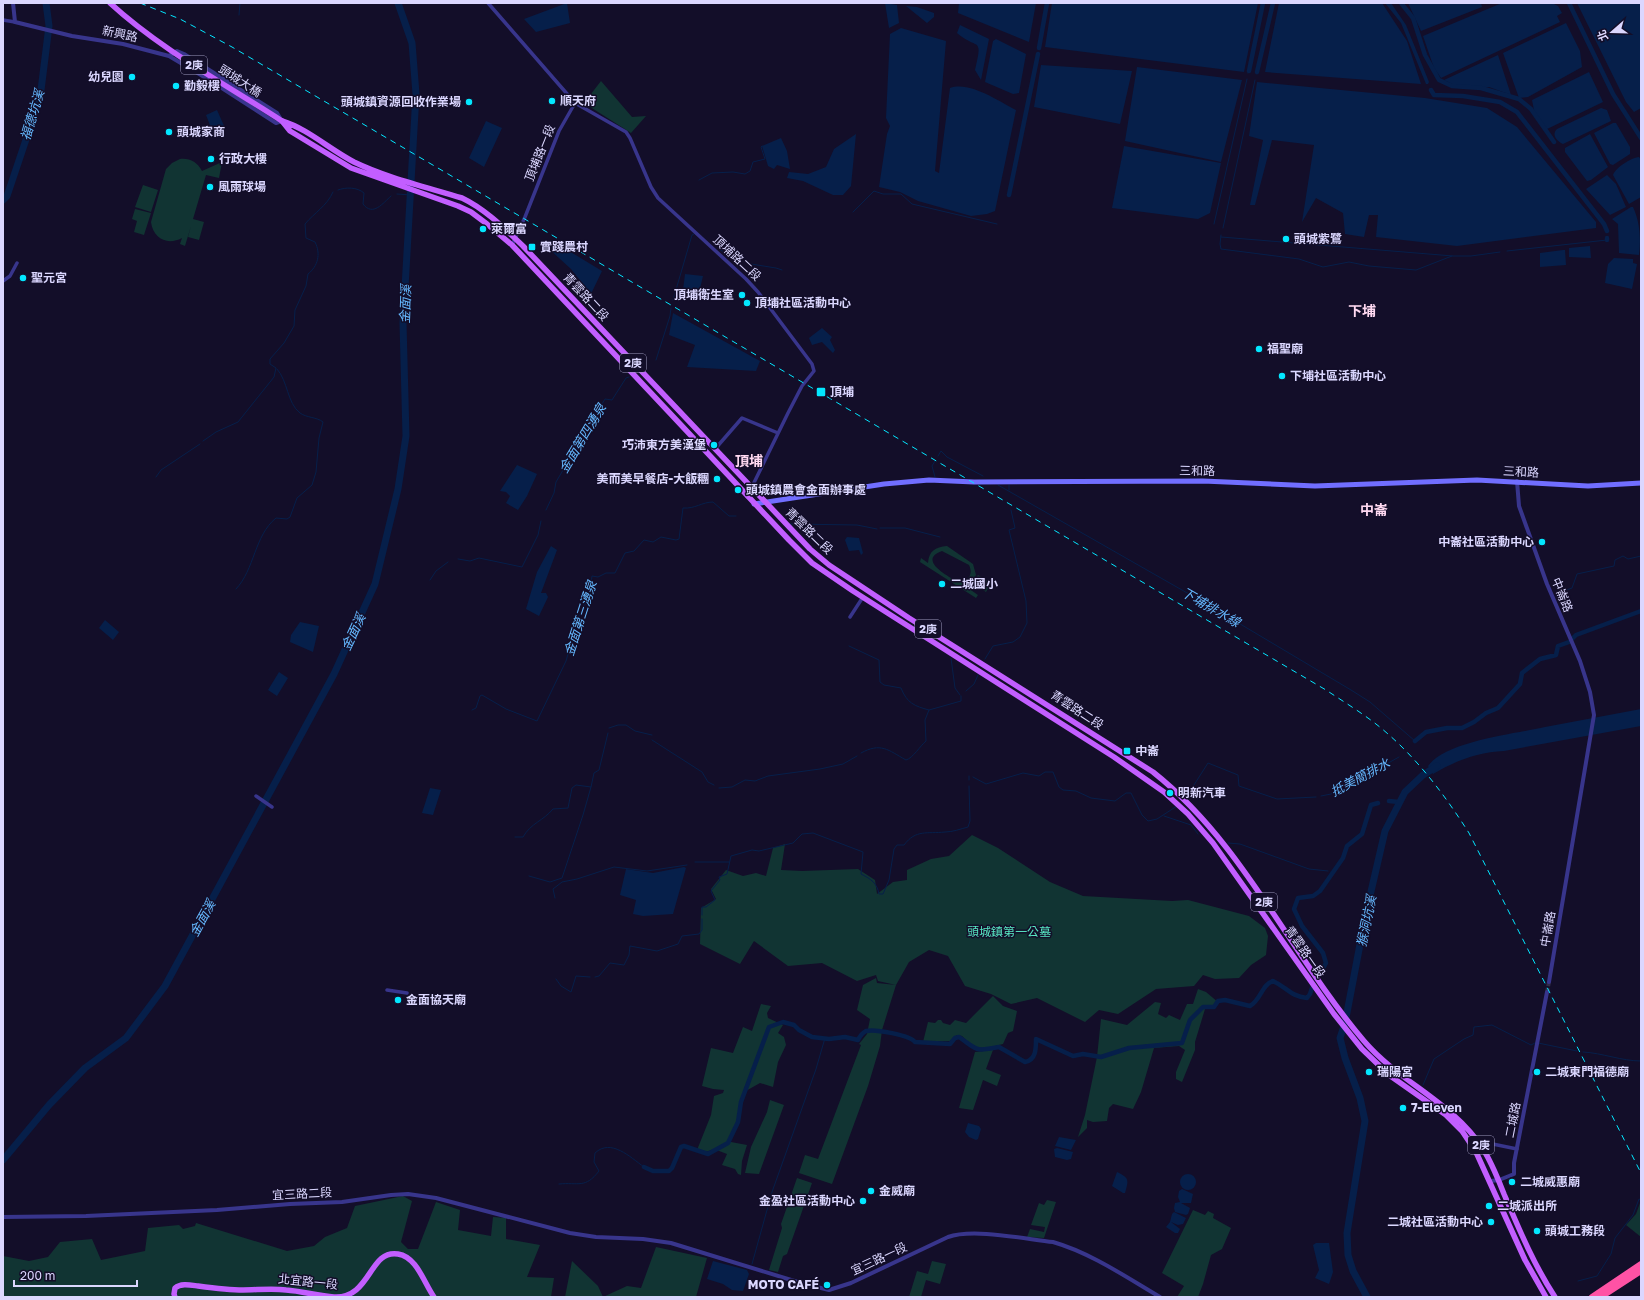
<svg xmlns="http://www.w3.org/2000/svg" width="1644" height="1300" viewBox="0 0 1644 1300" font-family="'Golos Text','Noto Sans TC',sans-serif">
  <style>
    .green { fill: #113433; fill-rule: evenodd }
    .water { fill: #061f4a }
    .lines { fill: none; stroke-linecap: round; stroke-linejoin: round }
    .stream { stroke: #061f4a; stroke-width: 1 }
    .canal { stroke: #061f4a; stroke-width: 4.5 }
    .river { stroke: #061f4a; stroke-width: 7 }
    .tertiary-tunnel { stroke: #312c49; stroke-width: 4; stroke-dasharray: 4 2; stroke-linecap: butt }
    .minor { stroke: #38358c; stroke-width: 3.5 }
    .tertiary { stroke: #38358c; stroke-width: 4 }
    .secondary { stroke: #716eff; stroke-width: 5 }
    .primary { stroke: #c25eff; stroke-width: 5.5 }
    .motorway { stroke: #ff52a5; stroke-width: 6 }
    .rail { stroke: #03e7ff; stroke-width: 1; stroke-dasharray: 6 5; stroke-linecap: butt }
    .primary-bridge { stroke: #c25eff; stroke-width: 5.5 }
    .poi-dot { fill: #03e7ff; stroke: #130e29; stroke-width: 1.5 }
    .labels { text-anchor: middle; stroke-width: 3; stroke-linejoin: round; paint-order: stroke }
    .shield { fill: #130e29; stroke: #9f9bbf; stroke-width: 1 }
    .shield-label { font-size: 11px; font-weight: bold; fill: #dbd7ff }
    .street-label { font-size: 12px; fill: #dbd7ff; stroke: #130e29 }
    .poi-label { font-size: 12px; font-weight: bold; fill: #dbd7ff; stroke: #130e29; text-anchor: start }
    .park-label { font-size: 12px; fill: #58e9c5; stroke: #130e29 }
    .water-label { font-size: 13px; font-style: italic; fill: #65b8ff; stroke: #130e29 }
    .quarter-label { font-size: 14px; font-weight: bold; fill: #ffd9f1; stroke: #130e29 }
  </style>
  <rect width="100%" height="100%" fill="#130e29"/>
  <path class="green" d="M601,81L632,117L646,116L631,133L584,103Z
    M180,159C190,158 197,162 202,171L222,162L219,178L206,175L193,219L204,222L199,240L188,237L191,226L185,246L180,244L182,238C167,246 153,238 151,222L166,169L172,163Z
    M143,185L158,190L151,212L135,207Z
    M135,209L151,213L144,235L134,232L137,221L132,219Z
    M947,546L973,564L976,575L972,581L965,586L978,595L976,598L920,562L921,558L928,563C929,551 935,547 947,546ZM942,551L969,565C974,576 967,581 958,582C948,576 917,560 942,551Z
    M978,575L991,583L986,592L972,583Z
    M972,835L998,848L1050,882L1083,896L1172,901L1188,900L1249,916L1265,928L1268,936L1266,955L1251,965L1239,978L1215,979L1203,975L1194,986L1156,989L1118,1014L1099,1010L1085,1022L1037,998L1011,1004L991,994L965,986L948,956L929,950L909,962L896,985L878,981L876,975L857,981L822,963L788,966L754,941L740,964L700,944L701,908L716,899L711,889L726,870L743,876L756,873L766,876L773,848L785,844L781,870L802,871L858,869L875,880L877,894L893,882L907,880V870L931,859L949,856Z
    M876,978L877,983L896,985L882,1030L880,1046L868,1086L832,1184L799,1173L805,1155L818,1159L861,1045L859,1044L867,1034L870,1019L857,1010L863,985Z
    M1198,989L1206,992L1219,1003L1215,1007L1205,1009L1195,1042V1050L1182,1082L1176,1079V1072L1185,1050L1179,1046L1154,1048L1141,1092L1133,1109L1113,1104L1109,1108L1107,1121L1093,1122L1087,1120V1128L1078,1137L1085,1115L1097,1057L1101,1019L1127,1025L1155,1002L1161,1003L1158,1014L1166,1018L1169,1015L1180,1020L1187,1004H1193Z
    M993,996L1003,1006L1017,1011L1013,1031L1008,1033L1003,1044C983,1049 977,1052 962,1036L957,1035L950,1041L923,1042L928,1022L935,1023L938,1020H941L943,1023L950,1025L955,1020L966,1023Z
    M761,1004L771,1006L767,1013L768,1018L783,1025L778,1033L784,1037L786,1045L778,1062L773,1087L760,1083L744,1092L740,1103L737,1122L728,1140L731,1142L747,1145L742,1161L741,1175L738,1174L735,1169L722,1165L727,1154L714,1149L706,1152L697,1150L711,1115L714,1096L723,1093L724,1090L713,1089L702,1086L711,1048L733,1053L743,1027L752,1031Z
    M993,1050L986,1069L1001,1075L997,1086L983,1080L973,1110L959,1108L975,1052Z
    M770,1100L784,1105L759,1174L745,1173L751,1147L767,1112Z
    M797,1178L812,1183L787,1254L783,1256L778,1272L769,1270L782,1228L781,1224Z
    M403,1196L412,1201L401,1242L408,1249H418L436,1202L460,1210L458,1230L491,1236L493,1217L506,1218V1239L540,1245L527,1277L554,1278L551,1297H3V1256L29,1261L48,1257L60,1242L92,1239L101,1260L145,1251L148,1228L179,1225L183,1229L195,1226L196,1223L287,1251L314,1246L325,1237L347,1228L355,1206Z
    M1047,1200L1056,1202L1044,1238L1027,1237L1030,1229L1044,1232L1045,1227L1031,1225L1039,1203L1044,1205Z
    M1640,1203L1641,1204V1237L1626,1225L1636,1214Z
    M1193,1210L1205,1215L1208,1211L1214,1214L1213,1218L1231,1228L1222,1249L1211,1255L1203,1284L1198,1297H1177L1184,1286L1162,1273Z
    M656,1247L707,1258L696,1297H565L572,1261L598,1286L603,1297L627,1286L641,1288Z
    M932,1261L946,1264L940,1284L926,1280L921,1297H909L917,1271L928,1274Z"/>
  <path class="water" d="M567,3L570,23L536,32L524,19Z
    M885,3L897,5L899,23L889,28Z
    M959,3H1036L1029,42L958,13Z
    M1052,3H1258L1244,72L1045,47Z
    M1279,3H1382L1407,41L1421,84L1265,72Z
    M1385,3H1391L1406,25L1429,82L1428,84H1426L1401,23Z
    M1408,3H1481L1482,7L1421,31Z
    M1502,3H1552L1558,6L1562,13L1557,16L1560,22L1441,78L1434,68L1423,36Z
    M1577,3H1641V108L1634,112L1626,102Z
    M906,6L917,7L934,13V17L927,23Z
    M1566,23L1580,51L1582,67L1528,97L1519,98L1503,53Z
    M960,25L989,39L981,80L975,70C983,35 978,51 957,33Z
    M901,28L946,41L935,171L939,173L950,88C970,81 998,101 1016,110L995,211L987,214L971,216L918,201L900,192L879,187L887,134L890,126L886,118L890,34Z
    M996,39L1026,54L1019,93L1013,94L985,82L993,41Z
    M1498,55L1511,95L1489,87H1458L1444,80Z
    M1041,65L1132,71L1120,124L1034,107Z
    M1137,67L1242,80L1221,162L1125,141Z
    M1589,72L1603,102L1545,130L1535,115L1532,100Z
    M1257,82L1425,98L1487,108L1517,127L1596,222V228L1457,246L1376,237L1378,215H1369L1364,237L1345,234L1343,213L1316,198L1302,222L1314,145L1272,140L1255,205H1250L1263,140L1249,136Z
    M1601,108L1607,110L1611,121L1563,144C1557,141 1551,135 1557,129Z
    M217,110L225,128L213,133L206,115Z
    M486,121L502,128L484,167L469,158Z
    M1613,123H1616L1630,147V154L1613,165L1610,164L1594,133Z
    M856,134L851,186L843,195H833L803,181L787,178L789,172L808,174L826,167L834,149Z
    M1590,134L1608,167L1591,180L1587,181L1565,152V148Z
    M781,138L787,151L790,169L777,165L774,169L768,166L762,146Z
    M1124,146L1221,163L1210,213L1198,219L1112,208Z
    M1639,157L1641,160V197L1629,204L1613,175C1616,167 1631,158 1639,157Z
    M1607,175L1616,184L1626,207L1610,215L1586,189Z
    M1631,207H1633C1640,222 1641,239 1639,255L1619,253L1618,224L1612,219Z
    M551,240L602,271L591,294L571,269L548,248Z
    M1590,246L1591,258L1569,257V248Z
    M1563,250H1565L1566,265L1540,267V253Z
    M1614,258L1633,259V263L1637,264L1632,289L1605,283L1608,264Z
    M685,274L703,276L698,297L683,290Z
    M673,313L760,361L756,371L687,367L695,345L669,335Z
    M822,328L832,337L830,340L835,350L833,353L822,342L812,345L809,338Z
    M517,465L537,474L527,496L518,510L506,503L510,496L506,492L500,491Z
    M847,537L859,538L863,553L861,555L859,550L849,551L845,540Z
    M551,546L557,550L541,593H546L548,597L539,616L526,609L537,572Z
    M105,620L119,632L113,640L99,628Z
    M300,622L319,626L313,652L290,642L291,635Z
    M279,672L288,678L277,696L268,690Z
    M1641,709V726L1504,751C1478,752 1455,761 1433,774L1428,766C1446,741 1515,734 1545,727C1577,721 1609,715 1641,709Z
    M430,788L441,790L433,815L422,813Z
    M684,867L686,868L673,914L643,916L633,914L636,900L620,895L626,869L653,873Z
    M968,1123L979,1126L981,1129L978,1139L976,1140L969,1137L965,1132Z
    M1059,1137L1076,1140L1071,1150L1055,1146Z
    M1057,1148L1073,1152L1071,1159L1067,1160L1055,1157L1054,1149Z
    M1117,1172C1129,1178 1129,1179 1125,1193H1123L1112,1186Z
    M1180 1182a8 8 0 1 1 16 0a8 8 0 1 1-16 0Z
    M1182,1189L1193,1194L1191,1203H1181L1190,1208L1188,1214L1186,1215L1175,1212L1174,1208L1175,1203L1180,1202L1178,1197L1179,1191Z
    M1174,1212L1186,1218L1183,1224L1178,1225L1171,1222L1180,1229L1178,1233H1175L1166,1227L1170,1222L1172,1214Z
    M1316,1243H1329L1333,1272L1329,1284L1315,1278L1319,1270L1313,1245Z
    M713,1261L747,1270L749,1274L743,1291L732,1290L723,1284L707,1279Z"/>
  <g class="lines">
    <path class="stream" d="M239,15L240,3
      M1248,73L1249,71
      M1257,74V72
      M699,180L712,173L733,172L745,174L750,171L753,162L765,159L761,147L762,146
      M338,190C346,187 357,187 364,193L363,204C373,217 383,203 391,196
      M397,194L411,195
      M853,212L874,191L883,194H901L912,204L997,224
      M1214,224L1247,79
      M1223,228L1255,80
      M1221,235L1220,244L1221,249L1299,259L1323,267L1349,262L1369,266L1416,270L1452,256
      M1221,237L1453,256H1471L1500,252
      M719,249L729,255H740L751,264L776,268L782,270
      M1507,251L1607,240
      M673,300L692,235L694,234
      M656,360L670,316L671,308
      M203,441L216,432L238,422L274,377L276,368L270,364V359L284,343L294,326L295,310L306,286L308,274C318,266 321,254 315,242L306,238L305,224C314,213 327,206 333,192
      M938,456L941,451L947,457L983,476
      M156,477L161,470L200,444
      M935,477L932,466L935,461
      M998,485L1210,606L1351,690L1370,702L1415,741
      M1009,485V490
      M546,510L554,493L556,482L605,399L612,400L626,378L629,377
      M790,524L857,525L877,529
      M880,528H905L940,537
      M458,559L470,561L479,558L522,567L538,535L541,521
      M430,580L436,571L448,562
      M236,589C255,569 254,536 276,518L287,519L290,517L297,498L312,485L316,472L319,438L323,422C317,417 307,418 300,413C287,403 288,381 277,369
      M1556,594L1572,588L1577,574L1614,566L1615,560L1623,556L1628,559L1641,556
      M849,646L879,660L880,682L884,685L901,688C907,703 914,706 929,710
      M951,658L955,688L960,695
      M985,659L993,646L1013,642L1020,637L1027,623L1026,601L1009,530L1015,528L1011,510
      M966,691L974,684L978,675
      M472,710L476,708L480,696L482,695L506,709L537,721L566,661L579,616L589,597L592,576L598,577L606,573H615L625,553L634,551L644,540L653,542L661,537L676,540L679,539L683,508C695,509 702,502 713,502L729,516H736
      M609,728L618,725H626L635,731L652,735
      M652,740L702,772L708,782L714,785
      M861,753C881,742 888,750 906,760C913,758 920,746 926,741L925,720L929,710L961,701V696
      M969,776V780
      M973,777L986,784L1023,773L1039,776L1045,772H1053L1059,787L1063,790L1076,791L1091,798L1115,801L1126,793H1131L1142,815L1148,821L1157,819L1177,806
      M719,788L732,787L745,780L755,781L768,776L820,769L843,764L857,756
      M1321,796L1331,794L1360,776L1374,771L1399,757
      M1185,799L1208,763L1238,775L1239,786L1277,799L1316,797
      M1164,816L1191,825L1198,834
      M515,837H523C531,823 543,821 553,809L568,808L572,788L576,785L591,787L594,773L599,770L608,733
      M1228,843L1240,844L1309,869L1328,871
      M695,862H729
      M1331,872H1334
      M529,876L550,882L562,878L583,815L591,787
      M555,898L553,889L562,882L577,879L614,867L647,871L687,865
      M702,915V907H706L715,900L711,891L720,880L719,877L727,874L731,856L752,850L759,851L793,843L802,834L813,833L863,852L861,874C871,879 877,883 879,894H883L889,880L894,849L897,845H904C916,829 927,834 945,832C953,832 960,829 968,827L970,821L969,786
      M595,977L599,976L610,963L624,965L629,955L630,946L657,951L678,944L682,936L699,934L702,930V919
      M556,979L561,986L571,992L576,976L590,977
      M1538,1043L1577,1051
      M1583,1052C1603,1053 1621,1061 1641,1061
      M1423,1085L1434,1059L1464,1039L1473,1035L1474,1027L1492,1025L1531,1045L1535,1043
      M559,1184C579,1182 585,1189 599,1171L594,1162L595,1153C611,1138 630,1157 644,1167
      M752,1264L772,1192L816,1069L825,1038
      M1578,1281L1597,1276L1611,1254L1615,1238L1633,1215L1639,1199L1641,1200"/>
    <path class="canal" d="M1401,3L1413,18L1425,55L1439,80L1452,86L1481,88L1519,99L1531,109L1554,142
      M1569,3L1613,94L1641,138
      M1039,48L1047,3
      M1249,71L1263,3
      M1257,72L1273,3
      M1431,90L1434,95L1463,96L1500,102L1517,112L1604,224L1607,231
      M1009,195L1038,54
      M1607,238V240
      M1572,639L1576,635L1641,611
      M1415,741L1426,732L1447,728H1462L1474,722L1486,713L1498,708L1520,684L1522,673L1540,659L1556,655L1558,646L1569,642
      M1389,801L1399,802
      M1320,974L1326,963L1323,953L1302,926L1294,909L1298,898L1313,896L1320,891L1343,858L1347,846L1362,834L1371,805L1378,803
      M644,1167L653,1171H669L672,1168L681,1147L684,1146L708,1154L728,1143L738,1122L741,1102L769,1027L783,1022L794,1025L799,1030L812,1037L829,1039L845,1037L858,1040C860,1036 862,1033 866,1031C875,1029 910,1035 915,1042L950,1044L955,1038L959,1037C978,1050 974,1052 999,1047L1025,1062C1036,1060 1036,1049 1036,1039L1073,1056L1083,1054L1101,1057L1129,1048L1182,1043L1190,1020L1203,1007H1214L1218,1001L1225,1000L1250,1006C1261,1000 1262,984 1273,981C1288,988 1290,996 1307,998L1310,994L1312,988"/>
    <path class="river" d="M3,200L7,196L40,98L49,26L46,3
      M3,1160L49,1105L85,1068L126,1038L165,986L334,674L375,584L398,489L406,436L403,323L416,94L412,43L398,3
      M1367,1297L1353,1271L1348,1255L1347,1233L1365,1121L1360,1098L1345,1058L1340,1038L1345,1023L1366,913L1385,831L1405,792L1423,775L1437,766"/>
    <path class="tertiary-tunnel" d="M1547,992L1549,982"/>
    <path class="minor" d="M488,3L575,103L626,132L630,138L651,187L658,198L746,279L758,292L812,364L814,371L802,386L788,413L747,497
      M3,20L15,22
      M512,245L525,217L559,131L575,103
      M3,281L10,276L17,263
      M715,449L742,418L778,433
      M850,617L863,597
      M256,796L272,807
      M387,990L407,993
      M1478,1141L1517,1149"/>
    <path class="tertiary" d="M13,3L15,22L72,36L123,44L169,56L211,81L276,123L282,121L277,113L184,54L177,51L169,56
      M1517,481L1519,506L1547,584L1580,661L1590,692L1594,715L1549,982
      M1491,1181L1499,1180L1514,1174V1163L1547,992
      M3,1217L86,1216L217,1210L290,1204L342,1202L391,1195L408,1194L436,1198L570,1233L596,1237L643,1239L671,1243L801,1283L829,1290L851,1283L948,1237C973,1228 1025,1239 1053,1242C1091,1253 1126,1277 1160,1297"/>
    <path class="secondary" d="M754,504L884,484L929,480L974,482L1203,481L1315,486L1477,480L1588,486L1641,483"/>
    <path class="primary" d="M282,121C308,129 329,149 354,162C387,178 426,187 462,198C485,209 504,228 523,246L810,549L829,565L909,618L1153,772C1244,844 1290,954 1364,1041C1400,1083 1453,1102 1483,1149C1492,1163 1498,1179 1504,1194C1519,1229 1534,1265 1555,1297
      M282,121L290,131L351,168L458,206L471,212L487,224L512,245L789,540L812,563L853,591L1114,757L1164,792L1188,814L1213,843L1334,1014L1362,1049L1389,1075L1446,1115L1462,1131L1476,1152L1525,1260L1546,1297
      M175,1297L174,1294L175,1288C181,1283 190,1285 198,1286C213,1288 228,1290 243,1290C257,1290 272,1288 286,1290C302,1291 318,1296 334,1297C371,1299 369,1249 398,1254C417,1257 424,1283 434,1297"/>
    <path class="motorway" d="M1592,1297L1641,1264
      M1601,1297L1641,1271"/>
    <path class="rail" d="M140,3L180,19L232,47L1326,690C1347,704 1369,717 1388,734C1420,762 1446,797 1469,833L1641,1173"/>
    <path class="primary-bridge" d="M110,3C160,49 225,84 282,121"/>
  </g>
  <g class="poi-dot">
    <circle cx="132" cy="77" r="4"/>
    <circle cx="176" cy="86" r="4"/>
    <circle cx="552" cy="101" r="4"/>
    <circle cx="469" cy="102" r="4"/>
    <circle cx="169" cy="132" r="4"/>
    <circle cx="211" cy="159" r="4"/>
    <circle cx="210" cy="187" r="4"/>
    <circle cx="483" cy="229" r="4"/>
    <circle cx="1286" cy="239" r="4"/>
    <rect x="528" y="243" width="8" height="8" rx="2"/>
    <circle cx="23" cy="278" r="4"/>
    <circle cx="742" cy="295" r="4"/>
    <circle cx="747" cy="303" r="4"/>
    <circle cx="1259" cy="349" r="4"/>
    <circle cx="1282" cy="376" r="4"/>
    <rect x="816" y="387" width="10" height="10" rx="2"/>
    <circle cx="714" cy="445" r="4"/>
    <circle cx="717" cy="479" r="4"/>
    <circle cx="738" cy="490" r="4"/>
    <circle cx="1542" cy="542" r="4"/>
    <circle cx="942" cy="584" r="4"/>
    <rect x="1123" y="747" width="8" height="8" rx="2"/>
    <circle cx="1170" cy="793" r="4"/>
    <circle cx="398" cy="1000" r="4"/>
    <circle cx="1369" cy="1072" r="4"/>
    <circle cx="1537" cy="1072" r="4"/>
    <circle cx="1403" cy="1108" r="4"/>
    <circle cx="1512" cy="1182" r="4"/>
    <circle cx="871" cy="1191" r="4"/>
    <circle cx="863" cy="1201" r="4"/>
    <circle cx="1489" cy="1206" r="4"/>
    <circle cx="1491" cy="1222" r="4"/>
    <circle cx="1537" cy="1231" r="4"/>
    <circle cx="827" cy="1285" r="4"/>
  </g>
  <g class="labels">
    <g class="shield">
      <rect x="181" y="56" width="26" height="18" rx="3"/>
      <rect x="620" y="354" width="26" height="18" rx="3"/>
      <rect x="915" y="620" width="26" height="18" rx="3"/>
      <rect x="1251" y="893" width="26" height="18" rx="3"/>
      <rect x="1468" y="1136" width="26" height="18" rx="3"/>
    </g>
    <g class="shield-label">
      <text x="194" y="69">2庚</text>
      <text x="633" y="367">2庚</text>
      <text x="928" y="633">2庚</text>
      <text x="1264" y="906">2庚</text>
      <text x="1481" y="1149">2庚</text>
    </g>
    <g class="street-label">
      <text transform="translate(120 34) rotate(12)" y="4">新興路</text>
      <text transform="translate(240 81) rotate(33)" y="4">頭城大橋</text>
      <text transform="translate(540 153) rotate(-68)" y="4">頂埔路一段</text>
      <text transform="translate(737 258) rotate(43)" y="4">頂埔路二段</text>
      <text transform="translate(586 297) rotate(47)" y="4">青雲路二段</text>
      <text transform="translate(1197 471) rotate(1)" y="4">三和路</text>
      <text transform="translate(1521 472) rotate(3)" y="4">三和路</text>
      <text transform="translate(809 531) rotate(44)" y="4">青雲路二段</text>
      <text transform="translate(1562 595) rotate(68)" y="4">中崙路</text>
      <text transform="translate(1077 710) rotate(33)" y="4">青雲路二段</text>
      <text transform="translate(1548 929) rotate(-80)" y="4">中崙路</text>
      <text transform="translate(1305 952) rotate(55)" y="4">青雲路一段</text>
      <text transform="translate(1513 1120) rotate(-79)" y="4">二城路</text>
      <text transform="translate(302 1194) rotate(-3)" y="4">宜三路二段</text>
      <text transform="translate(879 1259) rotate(-25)" y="4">宜三路一段</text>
      <text transform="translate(308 1282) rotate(6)" y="4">北宜路一段</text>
    </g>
    <g class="poi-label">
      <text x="124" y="81" text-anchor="end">幼兒園</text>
      <text x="184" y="90">勤毅樓</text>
      <text x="560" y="105">順天府</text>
      <text x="461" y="106" text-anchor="end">頭城鎮資源回收作業場</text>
      <text x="177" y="136">頭城家商</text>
      <text x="219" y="163">行政大樓</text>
      <text x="218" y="191">風雨球場</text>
      <text x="491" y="233">萊爾富</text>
      <text x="1294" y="243">頭城紫鷺</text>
      <text x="540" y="251">實踐農村</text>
      <text x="31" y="282">聖元宮</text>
      <text x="734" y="299" text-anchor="end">頂埔衛生室</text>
      <text x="755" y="307">頂埔社區活動中心</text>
      <text x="1267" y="353">福聖廟</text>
      <text x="1290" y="380">下埔社區活動中心</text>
      <text x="830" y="396">頂埔</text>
      <text x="706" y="449" text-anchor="end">巧沛東方美漢堡</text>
      <text x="709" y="483" text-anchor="end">美而美早餐店-大飯糰</text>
      <text x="746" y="494">頭城鎮農會金面辦事處</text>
      <text x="1534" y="546" text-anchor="end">中崙社區活動中心</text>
      <text x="950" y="588">二城國小</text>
      <text x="1135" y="755">中崙</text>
      <text x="1178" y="797">明新汽車</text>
      <text x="406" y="1004">金面協天廟</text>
      <text x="1377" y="1076">瑞陽宮</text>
      <text x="1545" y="1076">二城東門福德廟</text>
      <text x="1411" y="1112">7-Eleven</text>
      <text x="1520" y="1186">二城威惠廟</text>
      <text x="879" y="1195">金威廟</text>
      <text x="855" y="1205" text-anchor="end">金盈社區活動中心</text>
      <text x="1497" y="1210">二城派出所</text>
      <text x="1483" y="1226" text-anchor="end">二城社區活動中心</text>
      <text x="1545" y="1235">頭城工務段</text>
      <text x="819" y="1289" text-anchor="end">MOTO CAFÉ</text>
    </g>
    <g class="park-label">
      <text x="1009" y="936">頭城鎮第一公墓</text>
    </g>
    <g class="water-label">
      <text transform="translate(32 115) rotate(-73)" y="5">福德坑溪</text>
      <text transform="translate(405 304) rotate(-88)" y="5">金面溪</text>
      <text transform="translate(582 438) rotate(-59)" y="5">金面第四湧泉</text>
      <text transform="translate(1211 607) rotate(30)" y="5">下埔排水線</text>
      <text transform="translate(580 618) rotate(-72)" y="5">金面第三湧泉</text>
      <text transform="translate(353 632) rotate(-65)" y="5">金面溪</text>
      <text transform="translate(1360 777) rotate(-28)" y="5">抵美簡排水</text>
      <text transform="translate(202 918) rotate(-61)" y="5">金面溪</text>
      <text transform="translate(1366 921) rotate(-78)" y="5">猴洞坑溪</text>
    </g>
    <g class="quarter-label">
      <text x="1362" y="316">下埔</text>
      <text x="749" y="466">頂埔</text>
      <text x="1374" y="515">中崙</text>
    </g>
  </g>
  <rect width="1644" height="1300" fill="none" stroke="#dbd7ff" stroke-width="8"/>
  <g transform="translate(1612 32) rotate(250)" stroke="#130e29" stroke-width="3" paint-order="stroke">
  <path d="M0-3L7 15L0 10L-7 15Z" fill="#dbd7ff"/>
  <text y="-6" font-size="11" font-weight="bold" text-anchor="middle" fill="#dbd7ff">北</text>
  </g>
  <path d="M14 1280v6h123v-6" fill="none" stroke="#dbd7ff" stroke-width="2"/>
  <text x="20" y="1280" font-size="12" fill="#dbd7ff" stroke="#130e29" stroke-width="3" paint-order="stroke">200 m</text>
</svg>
